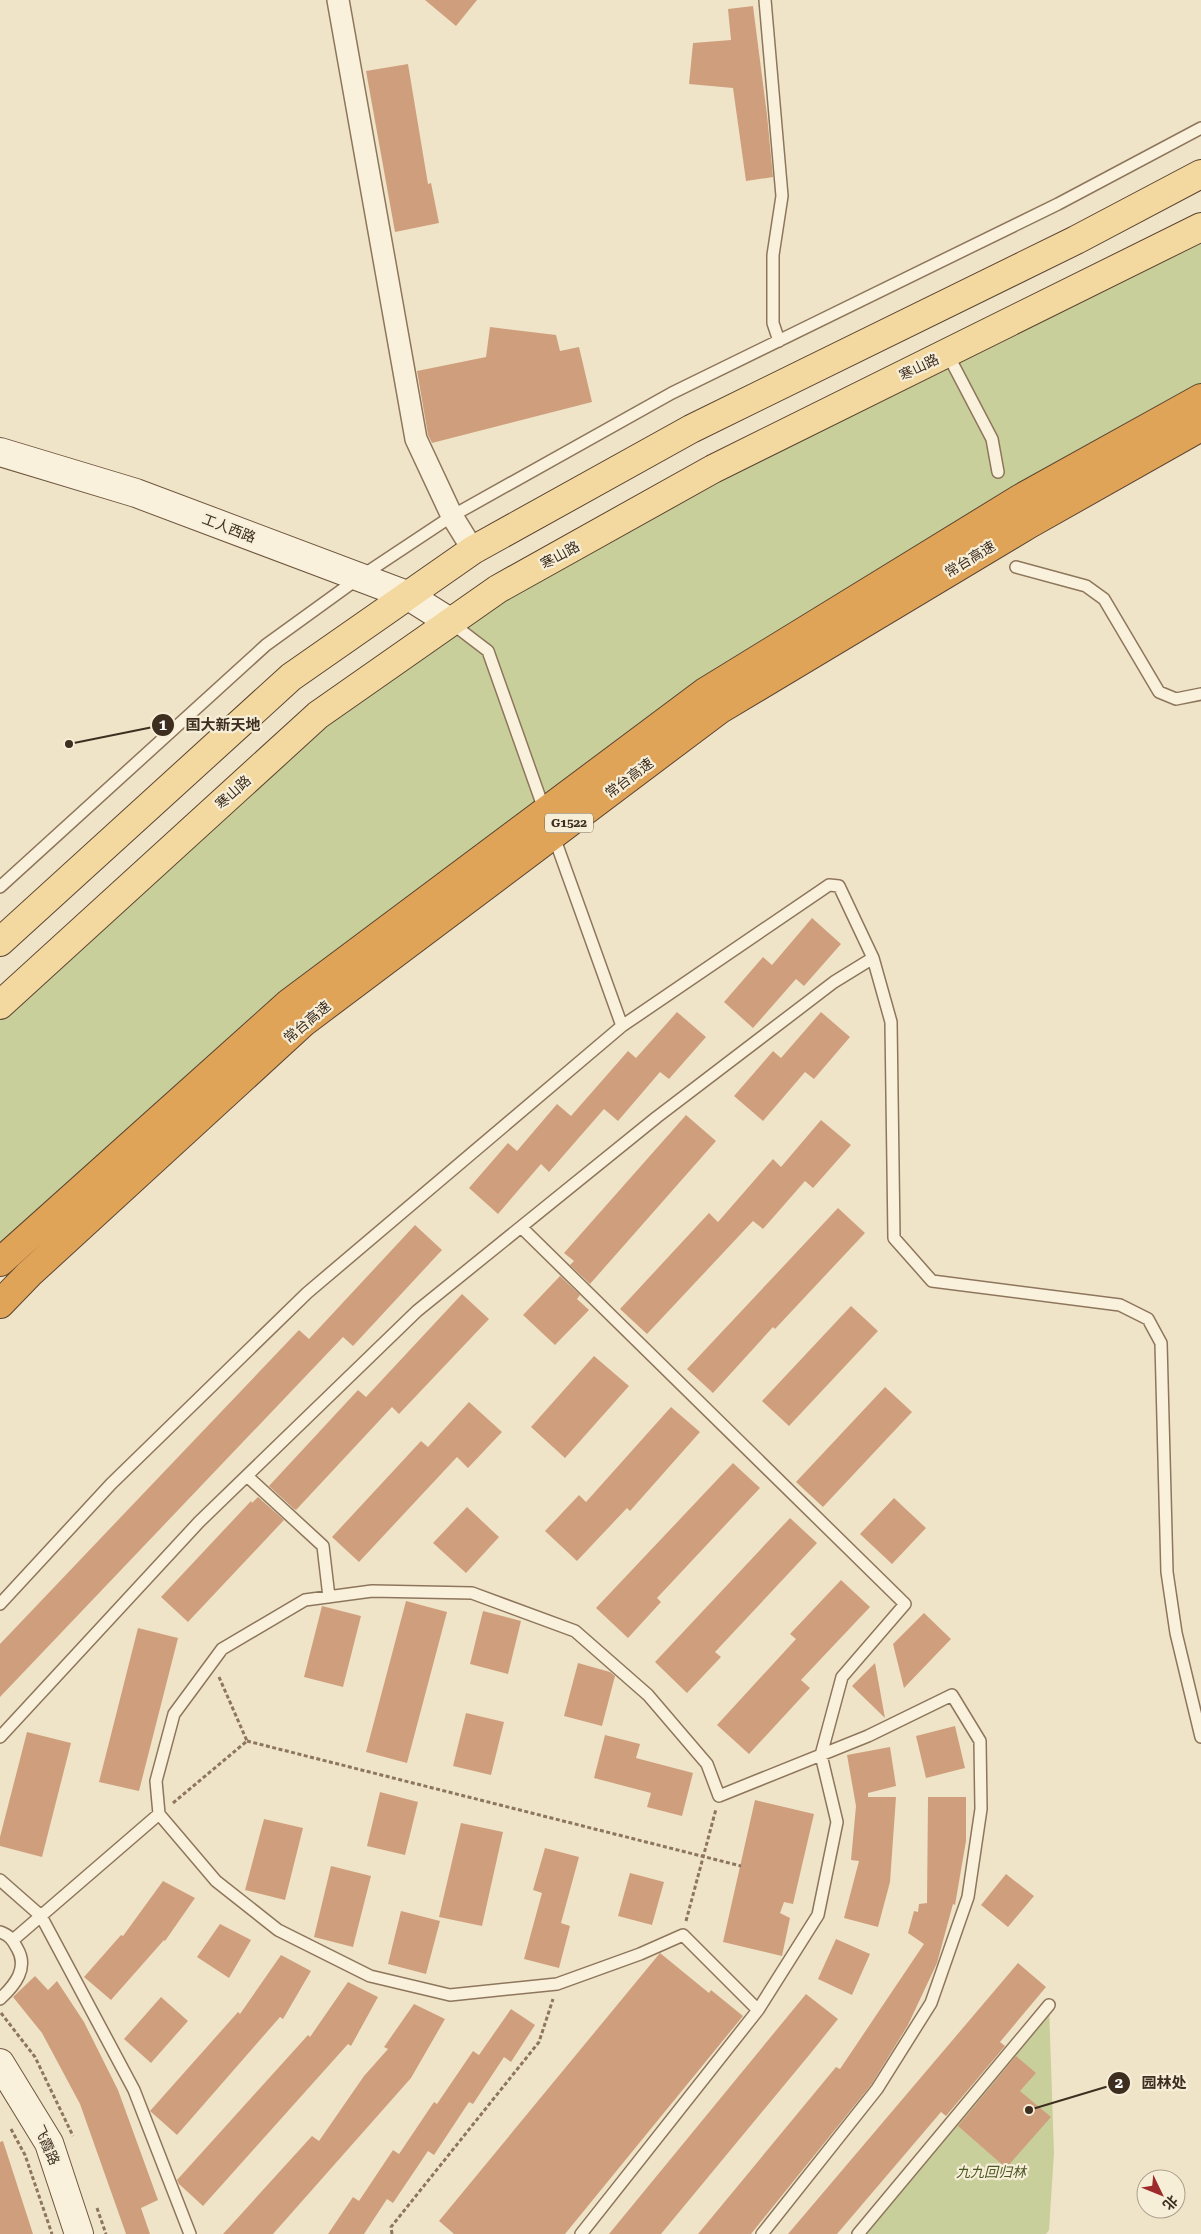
<svg xmlns="http://www.w3.org/2000/svg" width="1201" height="2234" viewBox="0 0 1201 2234" font-family="'Roboto Serif','Noto Sans SC',serif">
  <style>
    .green { fill: #c9cf9b }
    .building { fill: #cf9f7d }
    .lines { fill: none; stroke-linecap: round; stroke-linejoin: round }
    .service-casing { stroke: #8d765c; stroke-width: 14 }
    .minor-casing { stroke: #8d765c; stroke-width: 24 }
    .secondary-casing { stroke: #6f573f; stroke-width: 30 }
    .primary-casing { stroke: #5b4430; stroke-width: 30 }
    .motorway-casing { stroke: #5b4430; stroke-width: 30 }
    .path { stroke: #8d765c; stroke-width: 3; stroke-dasharray: 4 2.5; stroke-linecap: butt }
    .service { stroke: #faf1dc; stroke-width: 11 }
    .minor { stroke: #faf1dc; stroke-width: 21 }
    .secondary { stroke: #faf1dc; stroke-width: 28 }
    .primary { stroke: #f3d9a0; stroke-width: 28 }
    .motorway { stroke: #e0a458; stroke-width: 28 }
    .labels { text-anchor: middle; stroke-width: 4.5; stroke-linejoin: round; paint-order: stroke }
    .shield { fill: #f7eed8; stroke: #756857; stroke-width: 1 }
    .shield-label { font-size: 12px; font-weight: bold; fill: #3d2e20 }
    .street-label { font-size: 14px; fill: #3d2e20; stroke: #f7eed8 }
    .park-label { font-size: 14px; font-style: italic; fill: #4d5a26; stroke: #f7eed8 }
    .leader { fill: none; stroke: #3d2e20; stroke-width: 2 }
    .callout-dot { fill: #3d2e20; stroke: #f7eed8; stroke-width: 2 }
    .mark-label { font-size: 15px; text-anchor: middle; font-weight: bold; fill: #fff }
    .callout-label { font-size: 15px; text-anchor: middle; font-weight: bold; fill: #3d2e20; stroke: #f7eed8; stroke-width: 4.5; stroke-linejoin: round; paint-order: stroke }
  </style>
  <rect width="100%" height="100%" fill="#f0e4c8"/>
  <path class="green" d="M1201,227V398L1021,498L0,1262V1005L58,950L450,622Z
    M1049,2005L1054,2153L1049,2230L1046,2234H858Z"/>
  <path class="building" d="M425,0H477L456,26Z
    M753,6L767,115L773,177L746,181L733,88L689,84L693,43L731,40L728,9Z
    M408,64L428,184L431,183L439,223L395,232L366,71Z
    M490,327L556,335L560,351L579,347L592,402L432,443L428,435L417,371L486,357Z
    M812,918L841,944L804,986L796,979L753,1028L724,1002L763,957L772,965Z
    M677,1012L706,1037L669,1079L660,1072L618,1121L604,1109L549,1172L541,1164L498,1214L469,1188L508,1143L517,1151L557,1104L571,1116L628,1051L636,1058Z
    M821,1012L850,1037L814,1079L805,1072L763,1121L734,1096L773,1051L781,1058Z
    M686,1115L716,1141L590,1284L570,1265L574,1261L564,1253Z
    M821,1120L851,1145L813,1188L805,1181L763,1229L753,1221L647,1334L620,1309L709,1213L718,1222L773,1159L781,1167Z
    M838,1208L865,1233L775,1329L773,1327L713,1393L687,1369Z
    M415,1225L442,1250L353,1346L343,1337L0,1697V1644L299,1330L309,1339Z
    M560,1276L580,1295L577,1299L589,1310L555,1345L523,1315Z
    M462,1294L489,1319L399,1414L392,1407L296,1510L294,1509L269,1486L358,1390L366,1397Z
    M851,1306L878,1331L789,1426L762,1401Z
    M594,1356L629,1386L565,1458L531,1427Z
    M885,1387L912,1412L823,1507L796,1482Z
    M469,1402L502,1432L468,1468L457,1457L359,1562L332,1537L421,1441L428,1447Z
    M671,1407L700,1432L630,1511L627,1508L577,1561L545,1531L579,1495L586,1502Z
    M733,1463L760,1488L657,1598L661,1602L628,1638L596,1608Z
    M258,1497L284,1520L188,1622L161,1597L251,1501L252,1503Z
    M894,1498L926,1528L892,1564L860,1534Z
    M467,1507L499,1537L466,1573L433,1543Z
    M790,1518L817,1543L715,1652L721,1657L687,1693L655,1662Z
    M841,1580L870,1607L801,1680L810,1688L749,1754L717,1725L796,1639L790,1634Z
    M406,1601L447,1612L407,1763L366,1752Z
    M322,1606L361,1616L343,1687L304,1677Z
    M483,1611L521,1621L508,1674L470,1664Z
    M924,1613L951,1639L904,1688L893,1644Z
    M138,1628L178,1638L139,1791L99,1782Z
    M578,1663L610,1672L615,1676L602,1726L564,1716Z
    M875,1663L885,1718L852,1686Z
    M466,1713L504,1722L491,1775L453,1766Z
    M955,1726L965,1768L926,1778L916,1736Z
    M27,1732L71,1743L42,1857L0,1846V1837Z
    M605,1735L640,1744L636,1758L693,1773L682,1816L647,1807L651,1793L594,1778Z
    M890,1747L896,1786L868,1793V1797H896L890,1882L878,1927L844,1918L859,1861L851,1860L856,1806L847,1755Z
    M380,1792L418,1802L405,1855L367,1846Z
    M928,1797H966V1841L955,1905L953,1904L937,1963L908,2025L871,2085L751,2234H698L836,2067L840,2069L924,1944L908,1933L914,1911L918,1912L919,1904L927,1903Z
    M755,1800L814,1814L793,1904L784,1902L780,1913L790,1918L782,1956L723,1942Z
    M264,1819L303,1828L285,1900L245,1890Z
    M461,1823L503,1832L482,1926L439,1917Z
    M545,1848L579,1857L561,1923L570,1926L559,1968L524,1959L542,1893L533,1890Z
    M331,1866L371,1876L353,1947L314,1937Z
    M630,1873L664,1882L652,1925L618,1916Z
    M1006,1874L1034,1896L1008,1927L981,1905Z
    M163,1881L195,1898L165,1941L164,1940L111,2000L84,1977L121,1935L123,1936Z
    M401,1911L440,1921L426,1974L388,1964Z
    M220,1924L251,1940L229,1978L197,1957Z
    M836,1939L870,1954L852,1995L818,1979Z
    M660,1953L709,1993L711,1990L743,2016L565,2234H454L439,2221Z
    M281,1955L311,1971L283,2019L280,2017L177,2135L150,2111L238,2012L240,2014Z
    M1018,1963L1046,1987L1000,2042L1005,2046L946,2116L941,2112L837,2234H788Z
    M35,1976L48,1990L57,1981L84,2022L118,2090L158,2200L141,2208L150,2234H126L80,2104L42,2033L13,1997Z
    M348,1982L378,1997L351,2046L348,2044L203,2206L179,2184L177,2180L308,2035L310,2037Z
    M806,1994L838,2019L810,2054L661,2234H609Z
    M161,1997L188,2021L151,2063L124,2039Z
    M414,2004L445,2019L411,2078L273,2234H223L312,2136L319,2141L364,2076L388,2049L384,2047Z
    M511,2009L535,2025L511,2062L504,2057L473,2104L469,2102L434,2155L428,2151L393,2203L387,2199L364,2234H328L353,2197L359,2201L393,2150L399,2154L434,2102L437,2104L473,2051L479,2055Z
    M1016,2056L1036,2073L1020,2091L1051,2117L1006,2168L958,2126Z
    M3,2141L33,2234H0V2142Z"/>
  <g class="lines">
    <defs>
      <path id="service" d="M765,0L782,196L773,255V323L779,341
        M947,353L992,439L998,472
        M1016,567L1086,586L1104,599L1159,692L1176,699L1201,694
        M450,622L488,651L545,812
        M553,834L622,1026
        M0,887L266,645L360,577L452,516L672,393L1058,204L1201,128
        M521,1227L905,1604L842,1677L821,1755L837,1822L818,1915L758,2010L581,2234
        M247,1476L323,1546L329,1597
        M0,1604L111,1484L307,1293L622,1026L829,885L839,886L873,958L891,1022L894,1238L932,1281L1120,1305L1148,1319L1161,1343L1167,1572L1176,1633L1201,1737
        M0,1737L199,1522L417,1311L657,1117L834,982L873,958
        M0,1880L41,1916L134,2090L190,2234
        M0,1932C9,1935 13,1940 17,1948C29,1968 15,1985 0,1999
        M13,1940L159,1814
        M758,2010L683,1935L640,1954L557,1984L450,1995L370,1976L278,1930L216,1881L159,1814L156,1781L174,1714L222,1649L305,1600L372,1591L472,1593L575,1631L648,1695L707,1764L719,1796L868,1736L952,1695L980,1741L981,1809L968,1897L931,2003L877,2089L762,2234
        M858,2234L1049,2005"/>
      <path id="minor" d="M338,0L416,439L452,516L473,550"/>
      <path id="secondary" d="M0,452L136,493L407,595L450,622
        M0,2063L49,2143L79,2234"/>
      <path id="primary" d="M0,942L291,677L473,550L691,429L1076,240L1201,174
        M0,1005L318,715L498,589L713,469L1201,227"/>
      <path id="motorway" d="M0,1262L289,1003L705,692L1021,498L1201,398
        M0,1304L29,1274L304,1022L719,710L1031,523L1201,427"/>
    </defs>
    <use href="#service" class="service-casing"/>
    <use href="#minor" class="minor-casing"/>
    <use href="#secondary" class="secondary-casing"/>
    <use href="#primary" class="primary-casing"/>
    <use href="#motorway" class="motorway-casing"/>
    <path class="path" d="M247,1741L741,1866
      M173,1803L247,1741L219,1677
      M686,1921L716,1809
      M1,2013L35,2057L73,2136
      M11,2129L25,2155L52,2234
      M97,2208L106,2234
      M392,2234L391,2227L539,2042L553,1999"/>
    <use href="#service" class="service"/>
    <use href="#minor" class="minor"/>
    <use href="#secondary" class="secondary"/>
    <use href="#primary" class="primary"/>
    <use href="#motorway" class="motorway"/>
  </g>
  <g class="labels">
    <rect class="shield" x="545" y="813.5" width="48" height="19" rx="4"/>
    <g class="shield-label">
      <text x="569" y="827">G1522</text>
    </g>
    <g class="street-label">
      <text transform="translate(919 367) rotate(-26)" y="5">寒山路</text>
      <text transform="translate(229 528) rotate(21)" y="5">工人西路</text>
      <text transform="translate(560 555) rotate(-29)" y="5">寒山路</text>
      <text transform="translate(970 559) rotate(-31)" y="5">常台高速</text>
      <text transform="translate(629 778) rotate(-37)" y="5">常台高速</text>
      <text transform="translate(233 792) rotate(-42)" y="5">寒山路</text>
      <text transform="translate(307 1022) rotate(-40)" y="5">常台高速</text>
      <text transform="translate(47 2145) rotate(66)" y="5">飞霞路</text>
    </g>
    <g class="park-label">
      <text x="991" y="2177">九九回归林</text>
    </g>
  </g>
  <path class="leader" d="M69 744L163 725M1029 2110L1119 2083"/>
  <g class="callout-dot">
    <circle cx="69" cy="744" r="5"/>
    <circle cx="1029" cy="2110" r="5"/>
    <circle cx="163" cy="725" r="12"/>
    <circle cx="1119" cy="2083" r="12"/>
  </g>
  <g class="mark-label">
    <text x="163" y="730">1</text>
    <text x="1119" y="2088">2</text>
  </g>
  <g class="callout-label">
    <text x="223" y="730">国大新天地</text>
    <text x="1164" y="2088">园林处</text>
  </g>
  <g transform="translate(1161 2194) rotate(133)"><circle r="24" fill="#f7eed8" stroke="#ada18e"/>
  <path d="M0-4L9 19L0 12L-9 19Z" fill="#9e2a2b"/>
  <text y="-8" font-size="14" font-weight="bold" text-anchor="middle" fill="#3d2e20">北</text>
  </g>
</svg>
